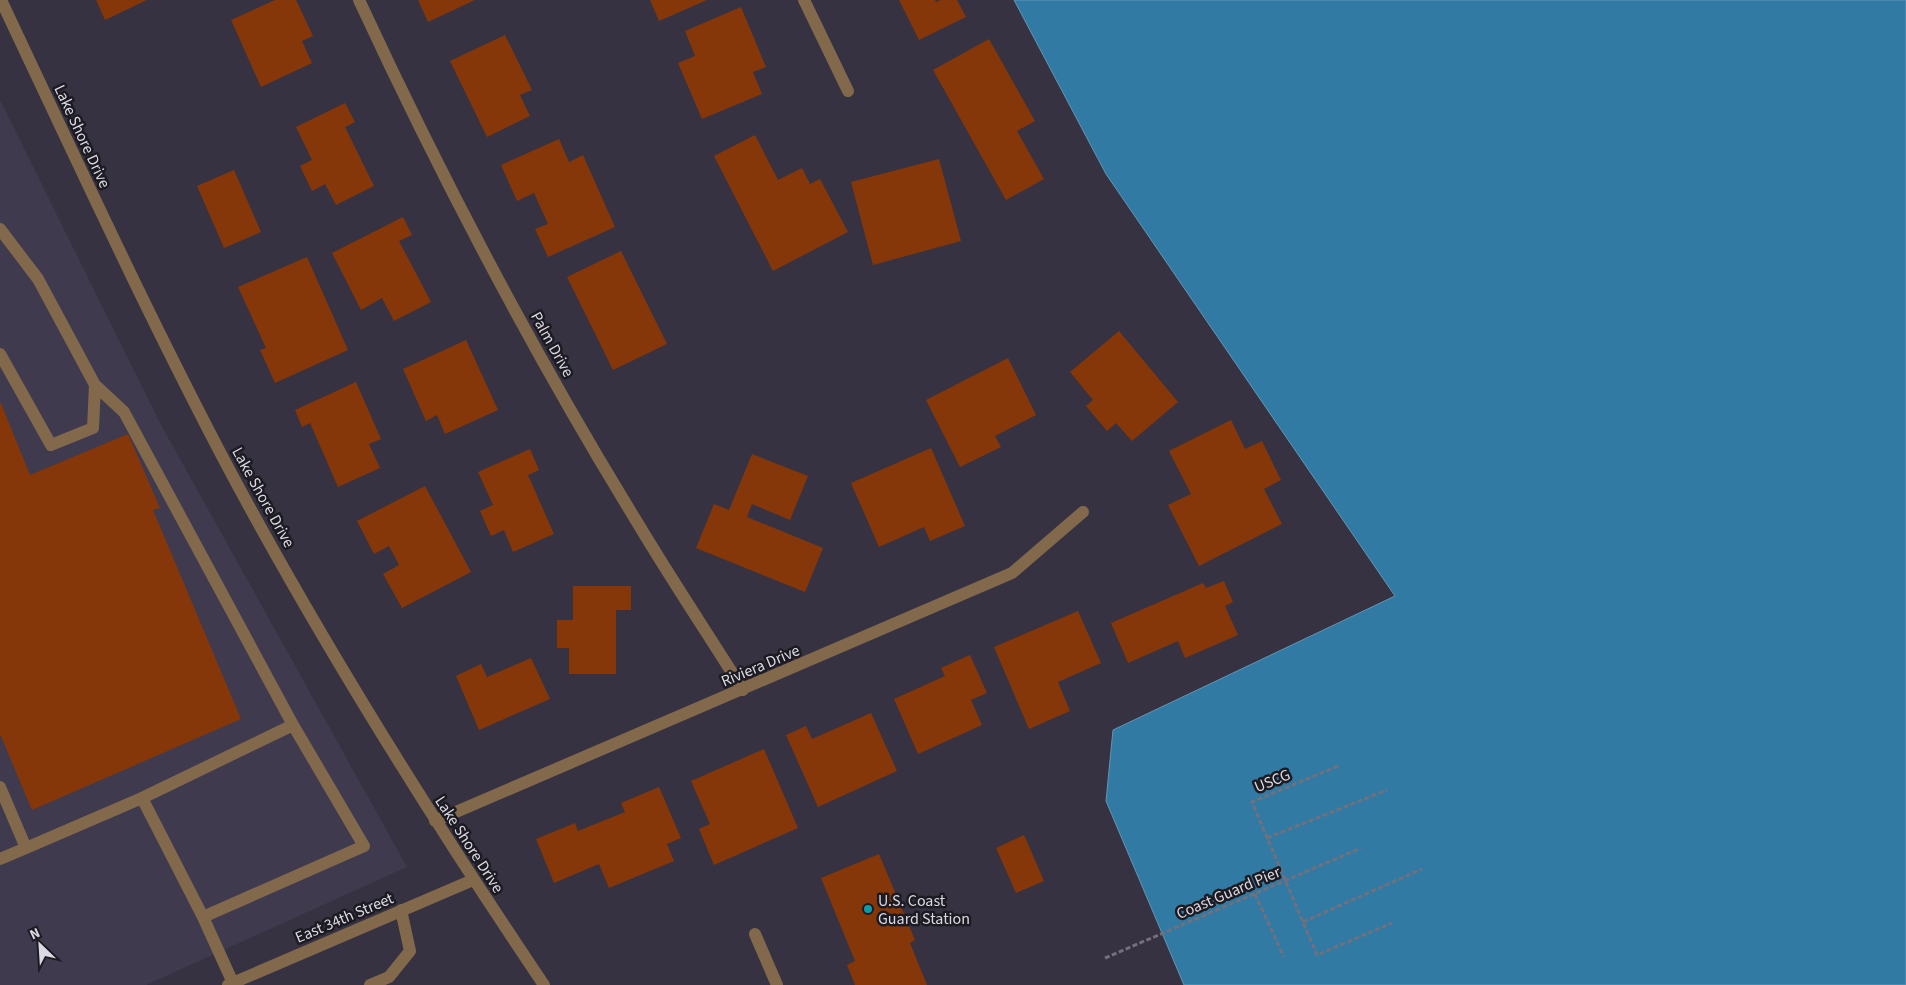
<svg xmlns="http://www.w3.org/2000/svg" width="1906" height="985" viewBox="0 0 1906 985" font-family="'Source Sans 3',sans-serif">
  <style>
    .built { fill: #403a4f }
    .water { fill: #307aa3; stroke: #6396b6 }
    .building { fill: #863709 }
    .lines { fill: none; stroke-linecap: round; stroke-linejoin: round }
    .path { stroke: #73707d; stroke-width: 3; stroke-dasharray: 5 2.5; stroke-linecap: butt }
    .minor { stroke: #83694c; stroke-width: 12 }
    .culture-dot { fill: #0f9aa8; stroke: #1d1b22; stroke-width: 2 }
    .labels { text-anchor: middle; stroke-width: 5; stroke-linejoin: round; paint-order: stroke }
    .street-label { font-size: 16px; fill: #dbd9e3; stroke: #1d1b22 }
    .poi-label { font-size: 16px; fill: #dbd9e3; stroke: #1d1b22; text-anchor: start }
  </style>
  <rect width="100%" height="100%" fill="#363241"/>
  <path class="built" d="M0,100L160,423L407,867L146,985H0Z"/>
  <path class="water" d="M1014,0H1906V985H1184L1106,801L1113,730L1395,596L1106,174Z"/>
  <path class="building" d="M96,0H147L105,20Z
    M275,0H296L313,36L302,41L312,63L261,87L231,20Z
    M418,0H475L428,22Z
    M650,0H707L659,21Z
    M899,0H935L936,2L941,0H957L966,17L919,40Z
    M741,7L766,67L753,72L762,94L702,119L678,63L695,56L685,31Z
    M505,35L532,90L520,95L530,116L487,137L450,61Z
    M989,39L1035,121L1017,131L1044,179L1006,200L933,70Z
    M345,103L355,122L345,127L374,186L336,205L325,184L312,191L300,166L312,160L296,127Z
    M755,135L778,180L802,168L810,184L820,179L848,232L773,271L714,156Z
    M559,139L569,162L583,155L615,227L548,257L535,229L548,224L534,193L517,201L501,165Z
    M939,159L961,241L873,265L851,182Z
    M234,170L261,232L224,248L197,186Z
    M403,217L412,235L399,241L431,302L394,321L382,298L361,310L332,253Z
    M621,251L667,344L613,370L567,277Z
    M307,257L348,350L275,383L260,350L266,348L238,287Z
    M1119,331L1178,402L1132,441L1116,423L1107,431L1086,406L1093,400L1070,372Z
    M466,340L498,410L445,434L437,415L426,421L403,369Z
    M1008,358L1036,415L995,436L1001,447L960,467L926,400Z
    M356,382L381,439L369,444L380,468L338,487L310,423L302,427L295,410Z
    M0,401L30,475L128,434L160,508L153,510L241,719L32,810L0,734Z
    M1231,420L1245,449L1262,441L1281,480L1264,489L1282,524L1199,566L1168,505L1191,494L1169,451Z
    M931,448L965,526L930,541L924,527L879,547L851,483Z
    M530,449L539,470L528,475L554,534L513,552L504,530L491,536L480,511L493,505L478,472Z
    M752,454L808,476L790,520L752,504L747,517L823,548L805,592L696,548L714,504L729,510Z
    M425,486L471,572L402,608L383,574L399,565L389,546L374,554L357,521Z
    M1224,581L1233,602L1225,606L1238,635L1185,658L1178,641L1128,663L1111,623L1203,583L1206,588Z
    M573,586H631V610H616V674H569V648H557V620H573Z
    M1078,611L1101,663L1058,682L1070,711L1029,729L994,647Z
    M970,655L987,693L971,700L982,725L918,754L894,699L945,676L941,668Z
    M531,658L550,699L479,730L456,676L481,664L487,677Z
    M871,713L897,771L818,807L786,735L806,726L812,739Z
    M764,749L798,828L714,865L699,829L710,824L691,781Z
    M659,787L681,838L667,844L674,861L609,888L599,864L554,883L536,839L575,823L578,831L625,812L621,803Z
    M1024,835L1044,881L1016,893L996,848Z
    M879,854L915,940L910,943L927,985H855L847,965L855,961L821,878Z"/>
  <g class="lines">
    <path class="path" d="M1338,766L1252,802L1317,955L1392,923
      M1267,838L1387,790
      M1255,894L1284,957
      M1303,922L1422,869
      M1105,958L1361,848"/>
    <path class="minor" d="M1,0C76,159 149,318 231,473C326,650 432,819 544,985
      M359,0C442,179 534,354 637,522C671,579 708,634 743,690
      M804,0L848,91
      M0,229L38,279L95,385L124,412L293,725L364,846L203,917
      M0,354L51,445L93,428L95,385
      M0,787L26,848L0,859
      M142,798L203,917L233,983
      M435,821L1012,573L1083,512
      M26,848L142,798L293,725
      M755,934L777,985
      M228,985L473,880
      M370,985L389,977L410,951L401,910"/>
  </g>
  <circle class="culture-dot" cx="868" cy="909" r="5"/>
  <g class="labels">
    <g class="street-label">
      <text transform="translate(83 136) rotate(65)" y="6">Lake Shore Drive</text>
      <text transform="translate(553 344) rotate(61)" y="6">Palm Drive</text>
      <text transform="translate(264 497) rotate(61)" y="6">Lake Shore Drive</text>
      <text transform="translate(760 665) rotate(-23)" y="6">Riviera Drive</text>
      <text transform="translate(1272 780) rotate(-22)" y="6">USCG</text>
      <text transform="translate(470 844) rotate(57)" y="6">Lake Shore Drive</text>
      <text transform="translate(1228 892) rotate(-23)" y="6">Coast Guard Pier</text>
      <text transform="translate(344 917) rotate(-23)" y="6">East 34th Street</text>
    </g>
    <g class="poi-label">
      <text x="878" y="906">U.S. Coast<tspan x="878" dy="18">Guard Station</tspan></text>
    </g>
  </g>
  <g transform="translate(40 945) rotate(335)" stroke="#1d1b22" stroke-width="4" paint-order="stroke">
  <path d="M0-4L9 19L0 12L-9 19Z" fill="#dbd9e3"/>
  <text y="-8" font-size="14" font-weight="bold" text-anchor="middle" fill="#dbd9e3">N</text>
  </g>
</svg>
